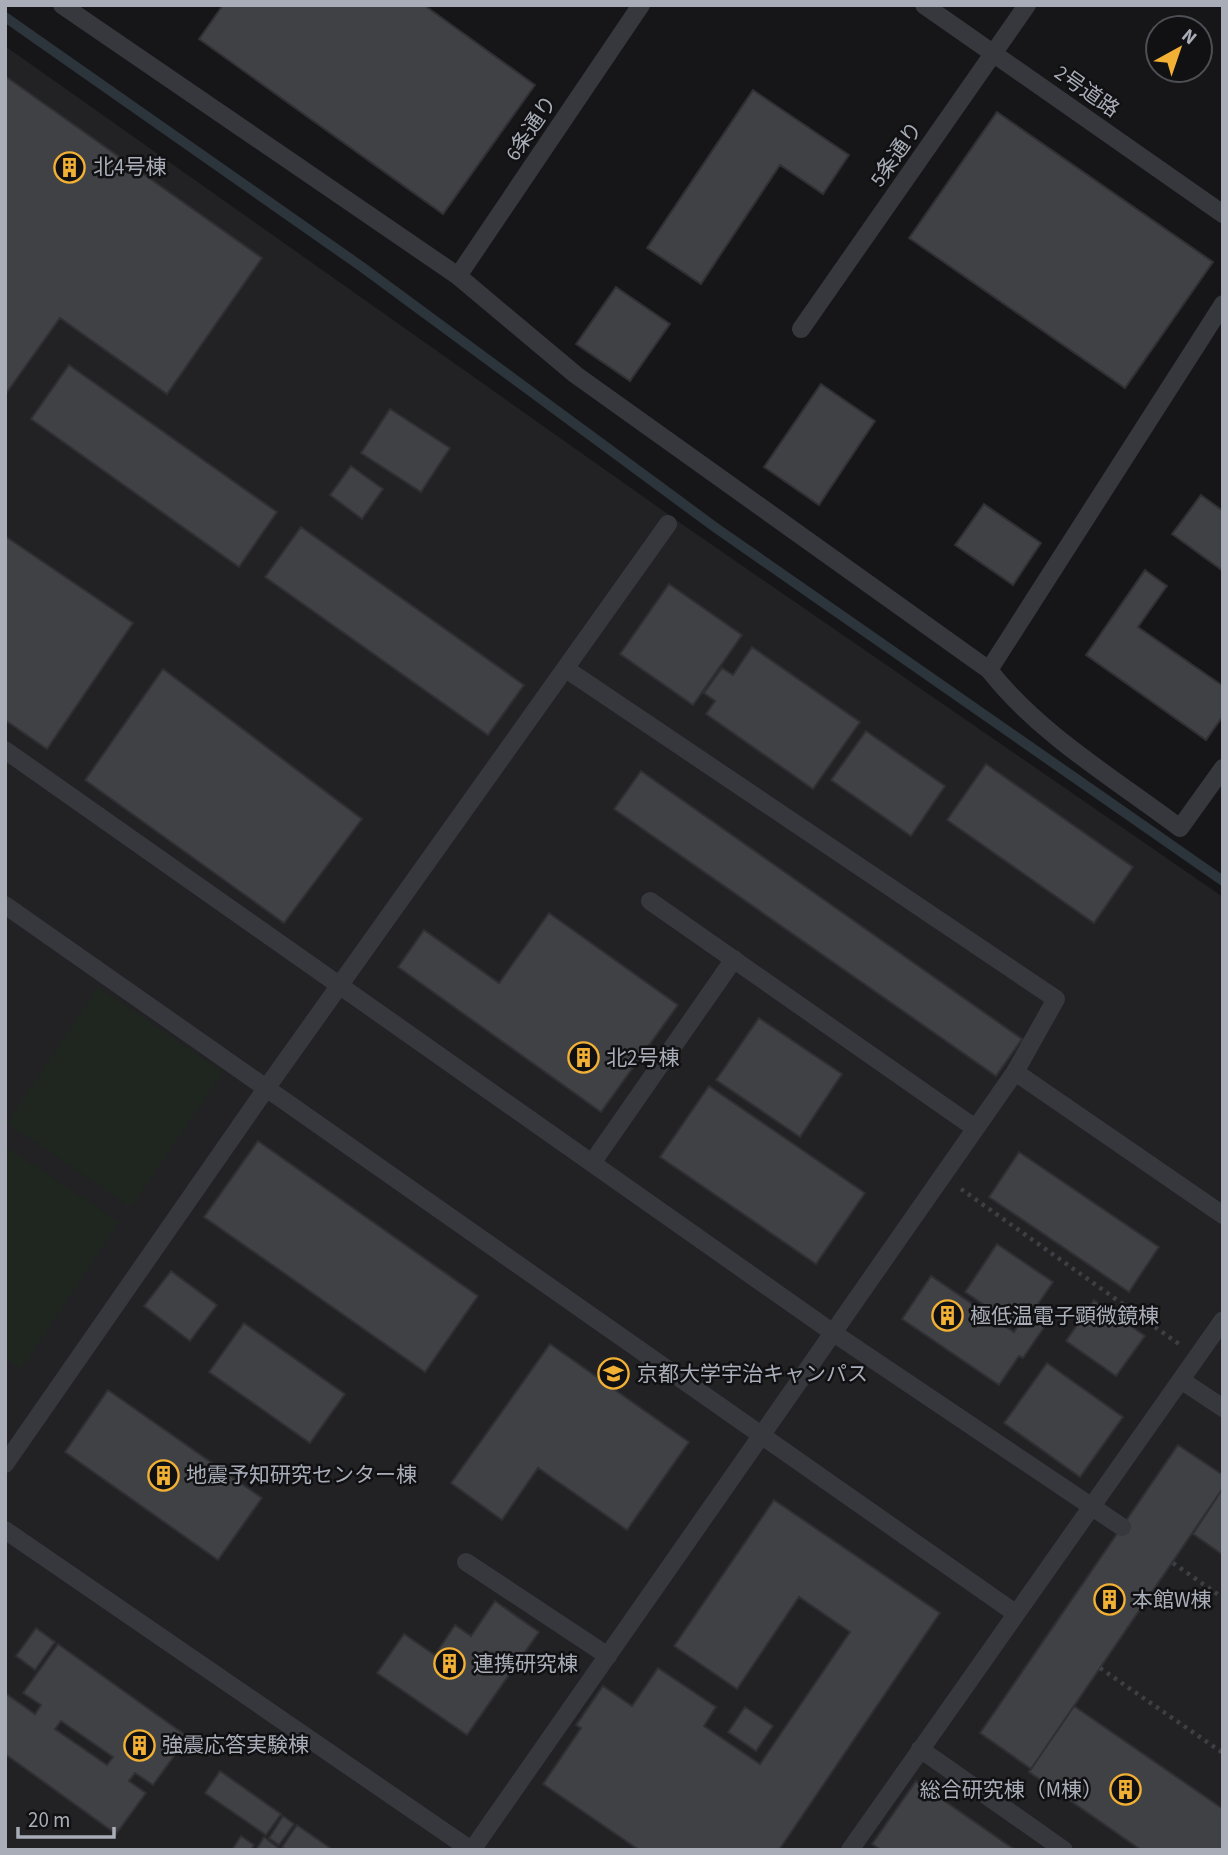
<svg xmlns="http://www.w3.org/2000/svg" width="1228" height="1855" viewBox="0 0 1228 1855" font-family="'Source Sans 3','Noto Sans JP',sans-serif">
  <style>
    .built { fill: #222225 }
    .green { fill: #1e261f }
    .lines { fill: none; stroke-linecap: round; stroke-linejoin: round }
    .stream { stroke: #2c353c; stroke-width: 10 }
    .building { fill: #404145; stroke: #303034; stroke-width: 2; fill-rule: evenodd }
    .path { stroke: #3d3f44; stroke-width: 4.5; stroke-dasharray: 3.5 5; stroke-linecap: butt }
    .service { stroke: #37383d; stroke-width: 18 }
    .labels { text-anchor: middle; stroke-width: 5; stroke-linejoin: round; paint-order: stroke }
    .street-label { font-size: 21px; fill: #a8adb8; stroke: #111113 }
    .poi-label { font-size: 21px; fill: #a8adb8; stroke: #111113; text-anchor: start }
  </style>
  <rect width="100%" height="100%" fill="#161618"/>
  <path class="built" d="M5,46L689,529L1223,897V1850H5Z"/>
  <path class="green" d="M98,987L223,1072L131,1207L7,1123Z
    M5,1146L119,1222L21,1369L5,1358Z"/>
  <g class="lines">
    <path class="stream" d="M5,17L362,267L716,528L1223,881"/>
  </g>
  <path class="building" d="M223,5H424L535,85L443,214L199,39Z
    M5,76L262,258L167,394L60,318L5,395Z
    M753,90L849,155L823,194L780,165L701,284L647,248Z
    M997,112L1213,262L1125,388L909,238Z
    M616,287L670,324L630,381L576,344Z
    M69,365L277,512L239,567L31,419Z
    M821,384L875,421L819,505L764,467Z
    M390,409L450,448L421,492L361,453Z
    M351,466L383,489L362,519L330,495Z
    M1201,495L1223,511V571L1172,534Z
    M984,504L1041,543L1013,585L955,545Z
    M301,527L524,685L488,735L265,577Z
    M5,536L133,623L47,749L5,720Z
    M1145,570L1167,586L1138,627L1223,686V716L1206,740L1086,655Z
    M669,584L742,635L693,705L620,654Z
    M752,647L860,722L813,789L706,714L715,701L704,693L722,668L733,675Z
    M163,669L362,819L284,923L85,780Z
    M866,731L945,786L911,836L831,780Z
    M986,764L1133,867L1094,923L947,820Z
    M641,771L1022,1039L996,1076L614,809Z
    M549,913L678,1005L601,1112L398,967L424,930L499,983Z
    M759,1018L842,1074L800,1137L716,1080Z
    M709,1086L865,1193L816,1264L660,1157Z
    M258,1141L478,1296L425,1372L204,1217Z
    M1019,1152L1159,1247L1129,1292L989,1197Z
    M997,1244L1053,1282L1032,1313L1047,1323L1023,1358L1019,1356L999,1385L902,1319L931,1276L1014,1332L1017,1327L965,1292Z
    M171,1271L217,1305L190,1341L144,1306Z
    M1094,1300L1145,1336L1116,1376L1066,1341Z
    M244,1323L345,1394L310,1443L209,1372Z
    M550,1344L689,1442L627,1530L538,1468L502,1520L451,1483Z
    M1047,1363L1123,1417L1080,1477L1004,1423Z
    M108,1390L262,1498L218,1560L65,1452Z
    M1178,1445L1223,1475V1488L1031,1769L980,1733Z
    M1223,1488V1555L1193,1534Z
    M774,1500L940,1613L779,1850H639L543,1784L581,1728L576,1725L603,1686L632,1706L658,1668L716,1707L704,1726L760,1764L850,1632L799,1597L737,1689L674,1646Z
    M495,1601L539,1632L467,1735L377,1673L404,1634L435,1655L455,1625L471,1636Z
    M36,1628L55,1642L35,1670L16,1656Z
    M58,1644L188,1737L153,1785L135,1773L129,1781L146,1793L116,1834L5,1754V1693L35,1714L41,1705L23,1693ZM61,1721L113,1757L107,1765L55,1729Z
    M1074,1706L1223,1809V1850H1141L1029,1772Z
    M745,1707L773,1726L756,1751L728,1732Z
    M220,1771L281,1814L266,1835L205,1793Z
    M916,1781L1015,1850H881L872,1844Z
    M283,1816L294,1824L279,1845L269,1838Z
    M297,1825L333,1850H286L282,1847Z
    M241,1836L254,1845L251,1850H232Z
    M264,1837L281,1850H256Z"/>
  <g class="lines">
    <path class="path" d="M961,1189L1179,1344
      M1173,1563L1223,1598
      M1100,1668L1223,1753"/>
    <path class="service" d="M62,5L458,276L576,375L989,670
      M924,5L1223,214
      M458,276L641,5
      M1223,304L989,670C1039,734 1115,779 1180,828L1223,768
      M801,329L1027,5
      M566,669L1056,999L1015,1072
      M5,750L832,1332L1122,1527
      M650,901L975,1128
      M5,905L1015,1613
      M592,1163L734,959
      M1181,1380L1223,1408
      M5,1464L265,1090L668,524
      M5,1530L471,1850
      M466,1562L608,1656
      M920,1749L1064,1850
      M472,1850L1015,1072L1223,1215
      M850,1850L1223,1320"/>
  </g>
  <defs>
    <symbol id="building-ring" viewBox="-11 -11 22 22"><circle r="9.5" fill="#111113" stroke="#f2b134" stroke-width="1.5"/><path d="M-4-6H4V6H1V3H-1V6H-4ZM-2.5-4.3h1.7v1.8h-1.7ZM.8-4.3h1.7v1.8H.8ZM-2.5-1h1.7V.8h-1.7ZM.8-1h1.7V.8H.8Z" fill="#f2b134"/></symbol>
    <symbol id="university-ring" viewBox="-11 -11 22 22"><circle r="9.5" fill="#111113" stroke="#f2b134" stroke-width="1.5"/><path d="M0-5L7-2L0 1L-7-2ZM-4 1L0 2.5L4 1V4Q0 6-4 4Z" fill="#f2b134"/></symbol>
  </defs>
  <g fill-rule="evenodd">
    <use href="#building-ring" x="52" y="150" width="35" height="35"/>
    <use href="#building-ring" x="566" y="1040" width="35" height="35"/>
    <use href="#building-ring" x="930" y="1298" width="35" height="35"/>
    <use href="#university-ring" x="596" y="1356" width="35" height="35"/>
    <use href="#building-ring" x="146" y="1458" width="35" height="35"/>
    <use href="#building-ring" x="1092" y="1582" width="35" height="35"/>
    <use href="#building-ring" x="432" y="1646" width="35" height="35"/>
    <use href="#building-ring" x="122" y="1728" width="35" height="35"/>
    <use href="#building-ring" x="1108" y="1772" width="35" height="35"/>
  </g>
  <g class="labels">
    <g class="street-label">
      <text transform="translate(1087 91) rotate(35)" y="7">2号道路</text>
      <text transform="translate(531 128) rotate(-56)" y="7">6条通り</text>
      <text transform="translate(896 154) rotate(-55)" y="7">5条通り</text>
    </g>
    <g class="poi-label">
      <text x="93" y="174">北4号棟</text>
      <text x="606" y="1065">北2号棟</text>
      <text x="970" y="1323">極低温電子顕微鏡棟</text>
      <text x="637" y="1381">京都大学宇治キャンパス</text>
      <text x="186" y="1482">地震予知研究センター棟</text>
      <text x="1132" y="1607">本館W棟</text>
      <text x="473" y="1671">連携研究棟</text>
      <text x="162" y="1752">強震応答実験棟</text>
      <text x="1103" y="1797" text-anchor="end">総合研究棟（M棟）</text>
    </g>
  </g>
  <rect width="1228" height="1855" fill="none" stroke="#a8adb8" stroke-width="14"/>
  <g transform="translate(1179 49) rotate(40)"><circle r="33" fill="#111113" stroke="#4d4f55" stroke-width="2"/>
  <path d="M0-5L12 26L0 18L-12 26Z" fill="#f2b134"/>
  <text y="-10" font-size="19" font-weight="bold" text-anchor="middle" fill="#a8adb8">N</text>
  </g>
  <path d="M18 1827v10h96v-10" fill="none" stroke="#a8adb8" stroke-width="3.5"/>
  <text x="28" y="1827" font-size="21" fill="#a8adb8" stroke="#111113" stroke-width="5" paint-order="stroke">20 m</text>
</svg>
